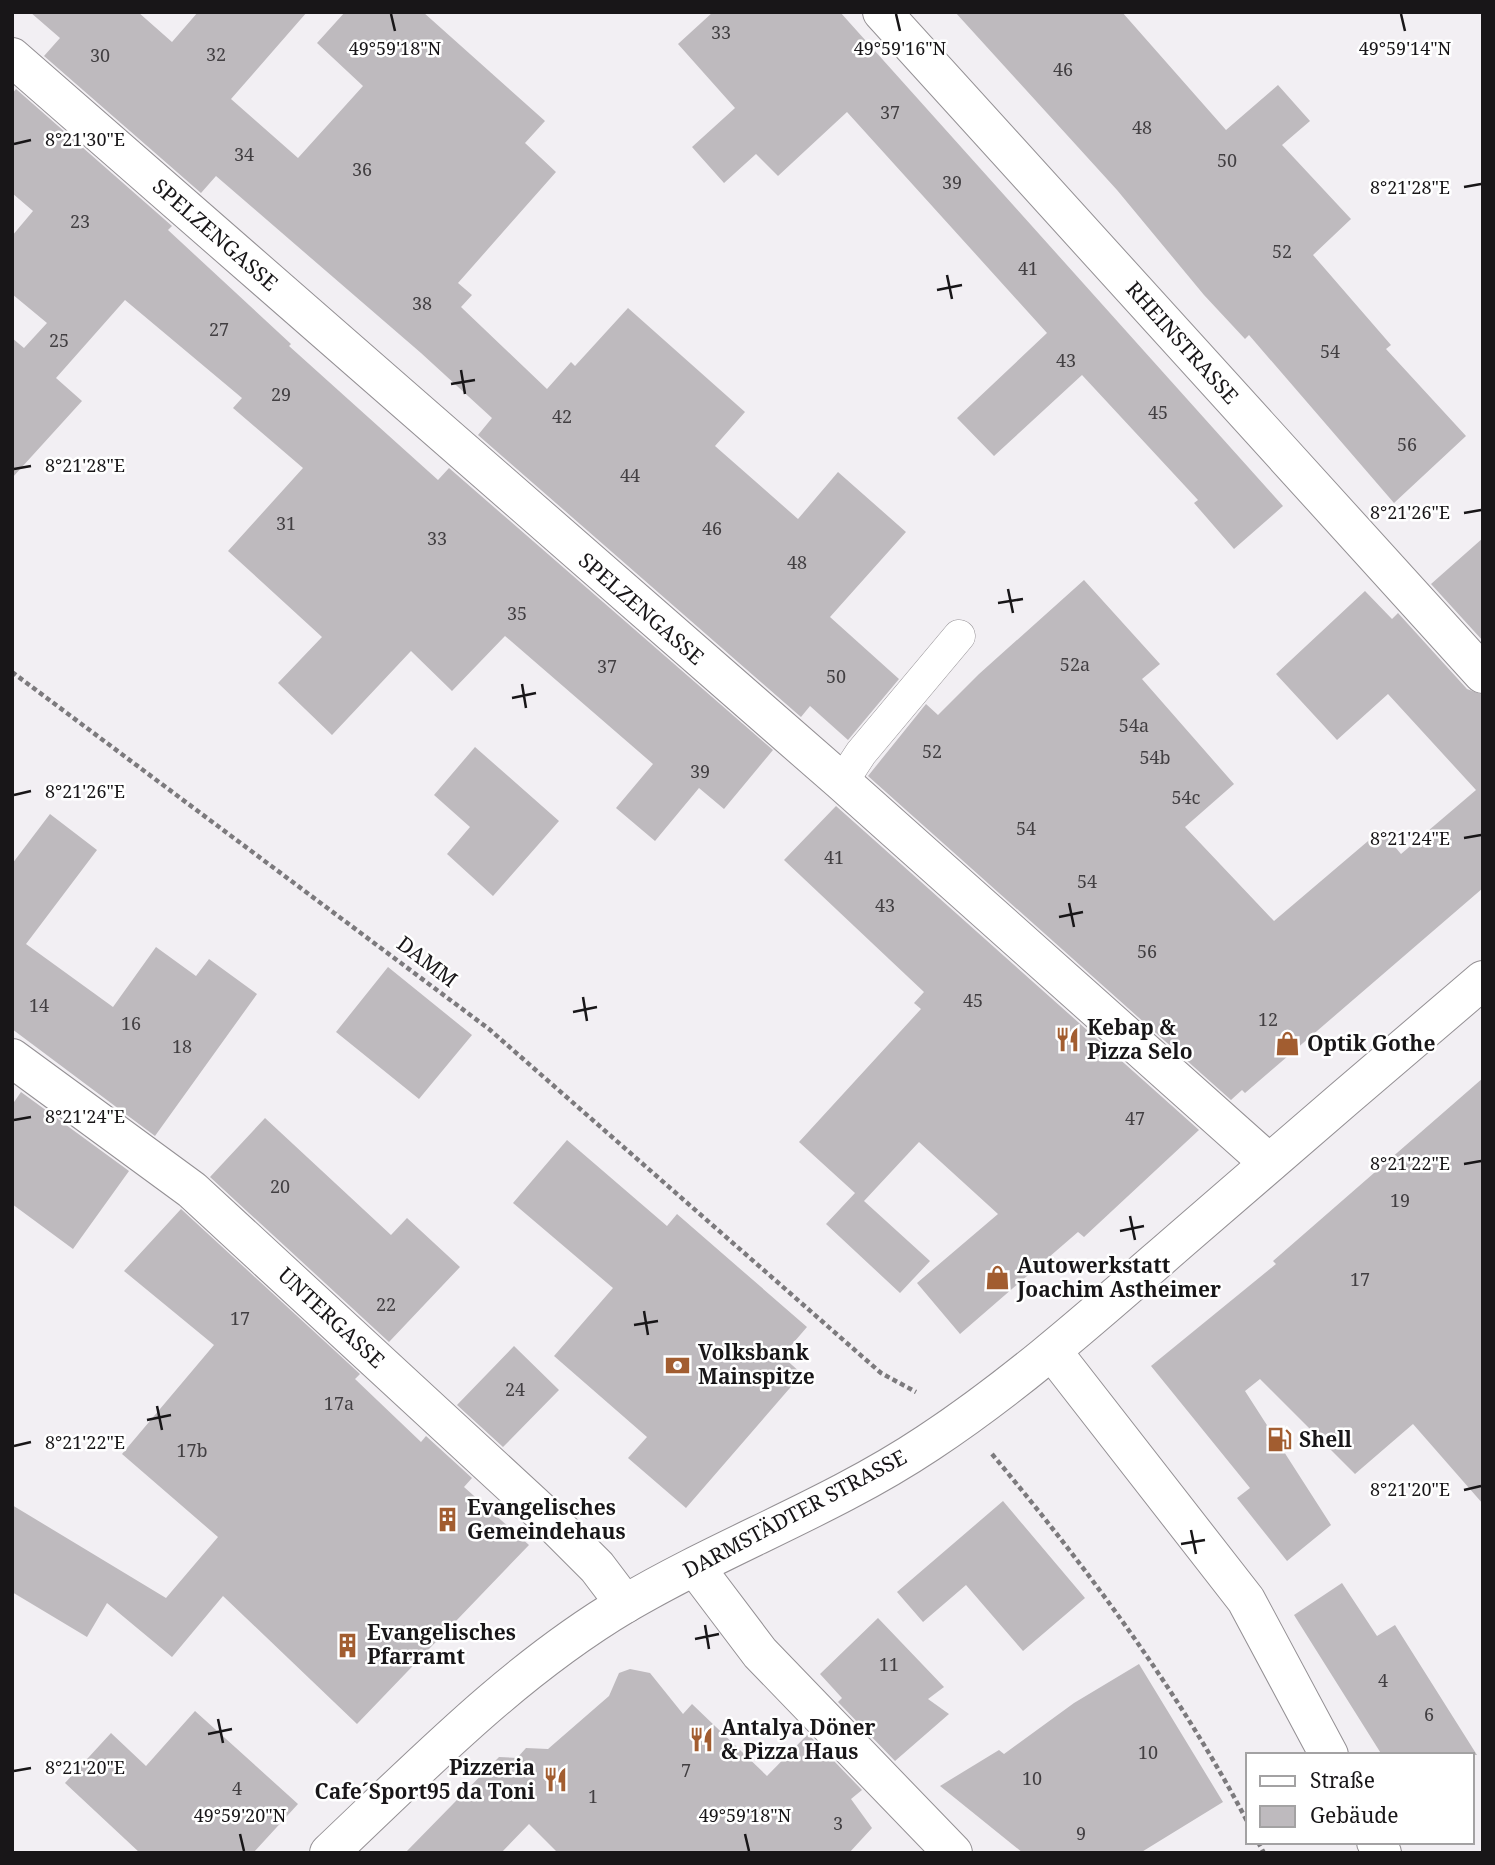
<svg xmlns="http://www.w3.org/2000/svg" width="1495" height="1865" viewBox="0 0 1495 1865" font-family="'Noto Serif',serif">
  <style>
    .building { fill: #bebabe }
    .lines { fill: none; stroke-linecap: round; stroke-linejoin: round }
    .service-casing { stroke: #949094; stroke-width: 33 }
    .minor-casing { stroke: #949094; stroke-width: 40 }
    .secondary-casing { stroke: #949094; stroke-width: 40 }
    .path { stroke: #7c7a7d; stroke-width: 4.5; stroke-dasharray: 5 3.5; stroke-linecap: butt }
    .service { stroke: #fff; stroke-width: 32 }
    .minor { stroke: #fff; stroke-width: 38 }
    .secondary { stroke: #fff; stroke-width: 38 }
    .ticks { fill: none; stroke: #181618; stroke-width: 2.5 }
    .labels { text-anchor: middle; stroke-width: 5; stroke-linejoin: round; paint-order: stroke }
    .number-label { font-size: 18px; fill: #423f42 }
    .street-label { font-size: 21px; fill: #181618; stroke: #fff }
    .poi-label { font-size: 21px; font-weight: bold; fill: #181618; stroke: #fff; text-anchor: start }
    .ticks-label { font-size: 18px; text-anchor: middle; fill: #181618; stroke: #fff; stroke-width: 5; stroke-linejoin: round; paint-order: stroke }
  </style>
  <rect width="100%" height="100%" fill="#f2eff3"/>
  <path class="building" d="M30,12H138L172,42L198,12H307L231,99L298,158L363,86L317,43L345,12H423L545,121L525,143L556,172L458,283L472,295L461,307L547,389L571,362L575,366L628,308L745,412L715,446L798,519L838,472L906,532L830,617L899,679L848,740L810,706L801,717L478,435L492,418L421,353L216,176L201,193L44,56L60,38Z
    M713,12H840L1283,506L1234,549L1194,503L1198,500L1082,375L994,456L957,418L1047,333L847,112L778,176L756,154L724,183L692,147L735,108L678,44Z
    M955,12H1122L1226,130L1278,85L1310,121L1282,145L1351,219L1313,255L1391,345L1386,349L1466,436L1394,503L1249,335L1245,339L1204,295L1117,190Z
    M16,89L172,226L168,230L291,344L289,346L438,480L449,468L773,750L724,809L699,788L655,841L616,808L653,764L505,636L452,691L411,651L332,735L278,683L322,637L228,551L303,468L233,408L242,398L125,300L56,378L82,401L12,478V338L24,348L47,323L12,294V236L33,211L12,193V94Z
    M1483,538V641L1431,584Z
    M1084,580L1160,664L1142,679L1234,784L1185,827L1274,921L1381,830L1401,854L1476,790L1388,694L1337,740L1276,674L1365,591L1392,619L1398,613L1467,689L1483,695V888L1245,1093L1242,1090L1231,1100L868,776L926,704L938,715L979,674Z
    M475,747L559,821L493,896L447,854L470,827L434,795Z
    M836,806L1199,1130L1084,1237L1078,1232L960,1334L917,1283L998,1214L919,1142L864,1201L930,1261L900,1293L826,1224L855,1193L799,1142L921,1009L914,1003L924,992L784,860Z
    M50,814L97,850L26,944L113,1007L156,947L196,976L209,959L257,994L155,1136L12,1029V864Z
    M388,967L472,1035L419,1099L336,1032Z
    M1483,1078V1504L1413,1424L1355,1474L1260,1379L1245,1391L1331,1525L1287,1561L1237,1498L1250,1488L1151,1366L1276,1264L1273,1261Z
    M21,1092L129,1171L73,1249L12,1204V1105Z
    M265,1118L391,1235L407,1218L460,1267L389,1342L210,1177Z
    M567,1140L667,1226L677,1214L807,1327L782,1356L802,1374L686,1508L628,1458L647,1437L554,1356L613,1288L513,1203Z
    M181,1209L360,1374L355,1379L421,1442L426,1436L472,1478L464,1487L529,1545L357,1724L223,1596L172,1657L107,1603L87,1637L12,1592V1505L166,1598L218,1537L122,1454L214,1345L124,1271Z
    M514,1346L559,1390L503,1447L457,1405Z
    M1003,1501L1085,1598L1023,1651L966,1585L923,1622L897,1592Z
    M1342,1583L1377,1636L1395,1625L1477,1755H1382L1294,1615Z
    M878,1618L944,1687L928,1699L949,1714L895,1761L838,1702L842,1698L820,1674Z
    M1139,1664L1223,1802L1140,1853H1023L940,1786L999,1750L1004,1754L1074,1703Z
    M630,1669L650,1673L683,1714L692,1704L767,1776L808,1734L862,1790L851,1799L872,1828L849,1853H558L529,1824L501,1853H405L499,1757L517,1758L526,1748L548,1749L609,1696L619,1673Z
    M195,1711L298,1804L253,1853H140L65,1783L111,1733L146,1766Z"/>
  <g class="lines">
    <defs>
      <path id="service" d="M842,782L861,753L959,636"/>
      <path id="minor" d="M882,12L1483,674
        M12,57L842,782L1269,1163
        M12,1058L192,1190L554,1524L597,1567L625,1604
        M1052,1351L1246,1600L1329,1755
        M695,1567L760,1653L953,1853
        M1376,1842L1382,1853"/>
      <path id="secondary" d="M329,1853C422,1765 514,1670 625,1604C723,1546 832,1507 928,1443C1019,1383 1101,1309 1184,1237C1283,1151 1383,1065 1483,980"/>
    </defs>
    <use href="#service" class="service-casing"/>
    <use href="#minor" class="minor-casing"/>
    <use href="#secondary" class="secondary-casing"/>
    <path class="path" d="M12,672L489,1029L881,1373L916,1392
      M992,1454C1087,1568 1179,1691 1248,1823
      M1258,1842L1264,1853"/>
    <use href="#service" class="service"/>
    <use href="#minor" class="minor"/>
    <use href="#secondary" class="secondary"/>
  </g>
  <path class="ticks" d="M391,14L395,31M896,14L900,31M1401,14L1405,31M14,144L31,140M1464,187L1481,184M947,275L952,299M937,290L962,285M461,370L465,394M451,384L475,380M14,469L31,466M1464,513L1481,510M1008,589L1013,613M998,603L1023,599M522,684L526,708M512,698L536,693M14,795L31,791M1464,838L1481,835M1069,903L1074,927M1059,917L1083,912M583,997L587,1021M573,1012L597,1007M14,1120L31,1117M1464,1164L1481,1161M1130,1216L1135,1240M1120,1231L1144,1226M644,1311L648,1335M634,1325L658,1321M157,1406L162,1430M147,1420L171,1415M14,1446L31,1442M1464,1490L1481,1486M1191,1530L1196,1554M1181,1544L1205,1540M705,1625L709,1649M695,1639L719,1634M218,1719L223,1743M208,1734L232,1729M14,1771L31,1768M240,1834L244,1851M745,1834L749,1851"/>
  <defs>
    <symbol id="restaurant-bare" viewBox="-9 -9 18 18"><path d="M-5-6h1v4h1v-4h1v4h1v-4h1v5L-1.5 .5V6h-2V.5L-5-1ZM5-6V6H3V1.5H1.5Q1.5-4 5-6Z" fill="#a25d30" stroke="#fff" stroke-width="2.5" paint-order="stroke"/></symbol>
    <symbol id="shop-bare" viewBox="-9 -9 18 18"><path d="M-5-2.5h2.3a2.7 3.5 0 0 1 5.4 0H5L5.5 6h-11ZM-1.5-2.5h3a1.5 2.3 0 0 0-3 0Z" fill="#a25d30" stroke="#fff" stroke-width="2.5" paint-order="stroke"/></symbol>
    <symbol id="bank-bare" viewBox="-9 -9 18 18"><path d="M-6-4H6V4H-6ZM0-2.3a2.3 2.3 0 1 0 0 4.6a2.3 2.3 0 1 0 0-4.6Z" fill="#a25d30" stroke="#fff" stroke-width="2.5" paint-order="stroke"/></symbol>
    <symbol id="fuel-bare" viewBox="-9 -9 18 18"><path d="M-5.5-6h7V0h2V4h1.3V-2.5L3-4.5l.8-.8L6-3V5H2.5V1h-1V6h-7ZM-4.2-4.7v3.2H.2V-4.7Z" fill="#a25d30" stroke="#fff" stroke-width="2.5" paint-order="stroke"/></symbol>
    <symbol id="building-bare" viewBox="-9 -9 18 18"><path d="M-4-6H4V6H1V3H-1V6H-4ZM-2.5-4.3h1.7v1.8h-1.7ZM.8-4.3h1.7v1.8H.8ZM-2.5-1h1.7V.8h-1.7ZM.8-1h1.7V.8H.8Z" fill="#a25d30" stroke="#fff" stroke-width="2.5" paint-order="stroke"/></symbol>
  </defs>
  <g fill-rule="evenodd">
    <use href="#restaurant-bare" x="1050" y="1022" width="35" height="35"/>
    <use href="#shop-bare" x="1270" y="1026" width="35" height="35"/>
    <use href="#shop-bare" x="980" y="1260" width="35" height="35"/>
    <use href="#bank-bare" x="660" y="1348" width="35" height="35"/>
    <use href="#fuel-bare" x="1262" y="1422" width="35" height="35"/>
    <use href="#building-bare" x="430" y="1502" width="35" height="35"/>
    <use href="#building-bare" x="330" y="1628" width="35" height="35"/>
    <use href="#restaurant-bare" x="684" y="1722" width="35" height="35"/>
    <use href="#restaurant-bare" x="538" y="1762" width="35" height="35"/>
  </g>
  <g class="labels">
    <g class="number-label">
      <text x="721" y="39">33</text>
      <text x="216" y="61">32</text>
      <text x="100" y="62">30</text>
      <text x="1063" y="76">46</text>
      <text x="890" y="119">37</text>
      <text x="1142" y="134">48</text>
      <text x="244" y="161">34</text>
      <text x="1227" y="167">50</text>
      <text x="362" y="176">36</text>
      <text x="952" y="189">39</text>
      <text x="80" y="228">23</text>
      <text x="1282" y="258">52</text>
      <text x="1028" y="275">41</text>
      <text x="422" y="310">38</text>
      <text x="219" y="336">27</text>
      <text x="59" y="347">25</text>
      <text x="1330" y="358">54</text>
      <text x="1066" y="367">43</text>
      <text x="281" y="401">29</text>
      <text x="1158" y="419">45</text>
      <text x="562" y="423">42</text>
      <text x="1407" y="451">56</text>
      <text x="630" y="482">44</text>
      <text x="286" y="530">31</text>
      <text x="712" y="535">46</text>
      <text x="437" y="545">33</text>
      <text x="797" y="569">48</text>
      <text x="517" y="620">35</text>
      <text x="1075" y="671">52a</text>
      <text x="607" y="673">37</text>
      <text x="836" y="683">50</text>
      <text x="1134" y="732">54a</text>
      <text x="932" y="758">52</text>
      <text x="1155" y="764">54b</text>
      <text x="700" y="778">39</text>
      <text x="1186" y="804">54c</text>
      <text x="1026" y="835">54</text>
      <text x="834" y="864">41</text>
      <text x="1087" y="888">54</text>
      <text x="885" y="912">43</text>
      <text x="1147" y="958">56</text>
      <text x="973" y="1007">45</text>
      <text x="39" y="1012">14</text>
      <text x="1268" y="1026">12</text>
      <text x="131" y="1030">16</text>
      <text x="182" y="1053">18</text>
      <text x="1135" y="1125">47</text>
      <text x="280" y="1193">20</text>
      <text x="1400" y="1207">19</text>
      <text x="1360" y="1286">17</text>
      <text x="386" y="1311">22</text>
      <text x="240" y="1325">17</text>
      <text x="515" y="1396">24</text>
      <text x="339" y="1410">17a</text>
      <text x="192" y="1457">17b</text>
      <text x="889" y="1671">11</text>
      <text x="1383" y="1687">4</text>
      <text x="1429" y="1721">6</text>
      <text x="1148" y="1759">10</text>
      <text x="686" y="1777">7</text>
      <text x="1032" y="1785">10</text>
      <text x="237" y="1795">4</text>
      <text x="593" y="1803">1</text>
      <text x="838" y="1830">3</text>
      <text x="1081" y="1840">9</text>
    </g>
    <g class="street-label">
      <text transform="translate(215 235) rotate(41)" y="7">SPELZENGASSE</text>
      <text transform="translate(1182 343) rotate(48)" y="7">RHEINSTRASSE</text>
      <text transform="translate(641 609) rotate(41)" y="7">SPELZENGASSE</text>
      <text transform="translate(427 962) rotate(37)" y="7">DAMM</text>
      <text transform="translate(331 1318) rotate(43)" y="7">UNTERGASSE</text>
      <text transform="translate(795 1514) rotate(-28)" y="7">DARMSTÄDTER STRASSE</text>
    </g>
    <g class="poi-label">
      <text x="1087" y="1035">Kebap &amp;<tspan x="1087" dy="24">Pizza Selo</tspan></text>
      <text x="1307" y="1051">Optik Gothe</text>
      <text x="1017" y="1273">Autowerkstatt<tspan x="1017" dy="24">Joachim Astheimer</tspan></text>
      <text x="698" y="1360">Volksbank<tspan x="698" dy="24">Mainspitze</tspan></text>
      <text x="1299" y="1447">Shell</text>
      <text x="467" y="1515">Evangelisches<tspan x="467" dy="24">Gemeindehaus</tspan></text>
      <text x="367" y="1640">Evangelisches<tspan x="367" dy="24">Pfarramt</tspan></text>
      <text x="721" y="1735">Antalya Döner<tspan x="721" dy="24">&amp; Pizza Haus</tspan></text>
      <text x="535" y="1775" text-anchor="end">Pizzeria<tspan x="535" dy="24">Cafe´Sport95 da Toni</tspan></text>
    </g>
  </g>
  <g class="ticks-label">
    <text x="395" y="55">49°59'18"N</text>
    <text x="900" y="55">49°59'16"N</text>
    <text x="1405" y="55">49°59'14"N</text>
    <text x="85" y="146">8°21'30"E</text>
    <text x="1410" y="194">8°21'28"E</text>
    <text x="85" y="472">8°21'28"E</text>
    <text x="1410" y="519">8°21'26"E</text>
    <text x="85" y="798">8°21'26"E</text>
    <text x="1410" y="845">8°21'24"E</text>
    <text x="85" y="1123">8°21'24"E</text>
    <text x="1410" y="1170">8°21'22"E</text>
    <text x="85" y="1449">8°21'22"E</text>
    <text x="1410" y="1496">8°21'20"E</text>
    <text x="85" y="1774">8°21'20"E</text>
    <text x="240" y="1822">49°59'20"N</text>
    <text x="745" y="1822">49°59'18"N</text>
  </g>
  <rect width="1495" height="1865" fill="none" stroke="#181618" stroke-width="28"/>
  <rect x="1246" y="1753" width="228" height="91" fill="#ffffff" stroke="#a3a2a3" stroke-width="2"/>
  <rect x="1260" y="1776" width="35" height="10" fill="#ffffff" stroke="#a3a2a3" stroke-width="2"/>
  <text x="1310" y="1788" font-size="21" fill="#181618">Straße</text>
  <rect x="1260" y="1806" width="35" height="21" fill="#bebabe" stroke="#a3a2a3" stroke-width="2"/>
  <text x="1310" y="1823" font-size="21" fill="#181618">Gebäude</text>
</svg>
